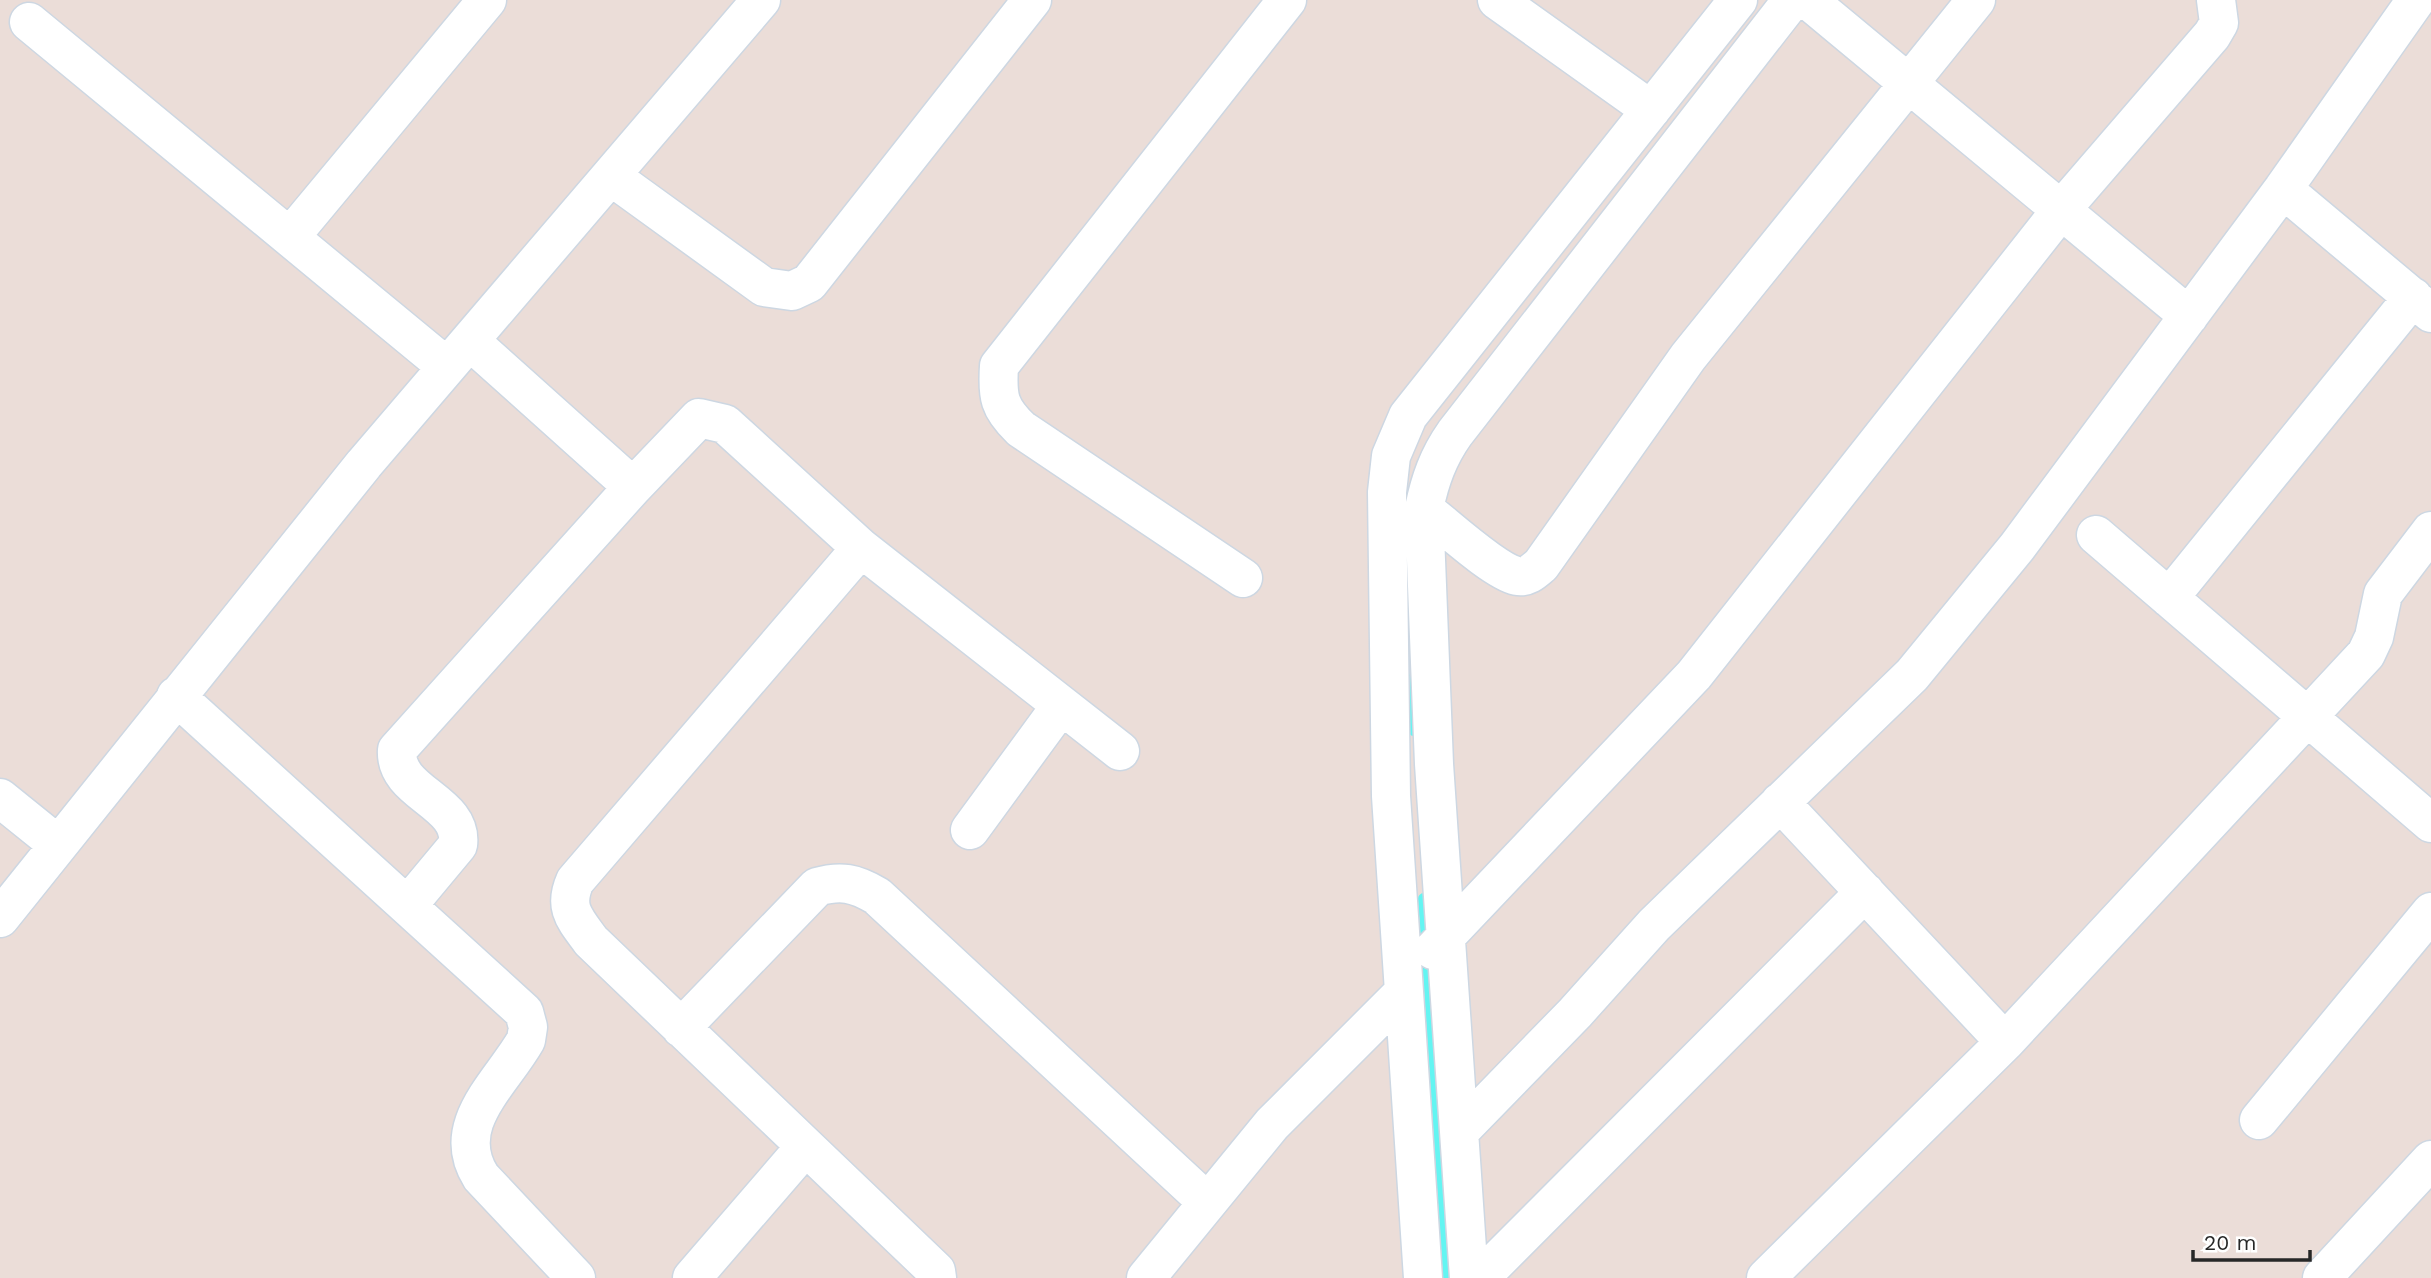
<svg xmlns="http://www.w3.org/2000/svg" width="2431" height="1278" viewBox="0 0 2431 1278" font-family="'Work Sans',sans-serif">
  <style>
    .lines { fill: none; stroke-linecap: round; stroke-linejoin: round }
    .stream { stroke: #63f5f2; stroke-width: 12 }
    .minor-casing { stroke: #cdd7e2; stroke-width: 41 }
    .minor { stroke: #fff; stroke-width: 38 }
  </style>
  <rect width="100%" height="100%" fill="#ebddd8"/>
  <g class="lines">
    <path class="stream" d="M1412,679L1414,730
      M1424,899L1449,1278"/>
    <defs>
      <path id="minor" d="M1497,0L1651,110
        M1808,0L2189,316
        M29,22L447,367
        M612,177L764,287L792,291L809,283L1032,0
        M2283,189L2431,313
        M290,237L487,0
        M470,341L633,487
        M1424,509C1445,525 1494,571 1517,576C1527,578 1534,571 1541,565L1688,357L1976,0
        M2096,535L2431,823
        M861,548L575,881C563,908 575,919 591,941L936,1271L937,1278
        M1243,578L1021,429C999,408 997,397 999,366L1287,0
        M2169,598L2413,297
        M176,696L524,1012L528,1027L526,1040C501,1084 448,1125 481,1177L576,1278
        M0,798L57,844
        M1780,802L2005,1042
        M970,830L1060,707
        M408,905L458,845C464,801 394,794 397,750L633,487L699,418L725,424L861,548L1120,751
        M0,918L364,464L761,0
        M1433,950L1694,675L2061,210L2212,35L2219,23L2216,0
        M681,1028L817,887C841,880 855,883 877,896L1207,1202
        M2259,1120L2431,912
        M1459,1132L1575,1013L1654,925L1912,675L2017,547L2283,189L2416,0
        M692,1278L805,1147
        M1146,1278L1272,1124L1404,992
        M1423,1278L1391,796L1387,492L1391,456L1408,416L1738,0
        M1469,1278L1434,764L1424,509C1430,480 1438,457 1455,433L1792,0
        M1480,1278L1865,892
        M1766,1278L2005,1042L2366,654L2374,637L2383,594L2431,531
        M2322,1278L2431,1160"/>
    </defs>
    <use href="#minor" class="minor-casing"/>
    <use href="#minor" class="minor"/>
  </g>
  <path d="M2193 1250v10h117v-10" fill="none" stroke="#272727" stroke-width="3.5"/>
  <text x="2204" y="1250" font-size="21" fill="#272727" stroke="#ffffff" stroke-width="5" paint-order="stroke">20 m</text>
</svg>
